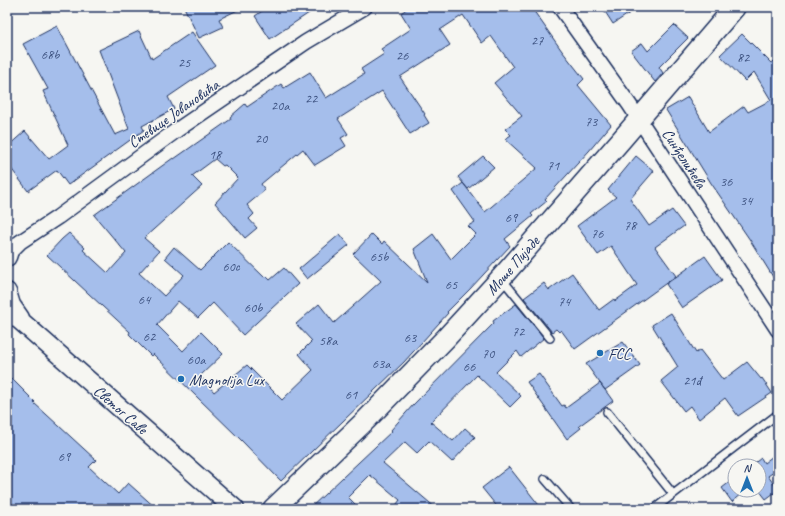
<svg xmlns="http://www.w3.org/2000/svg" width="785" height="516" viewBox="0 0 785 516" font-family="Caveat,sans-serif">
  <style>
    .building { fill: #a5beeb; stroke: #1b2f5e; fill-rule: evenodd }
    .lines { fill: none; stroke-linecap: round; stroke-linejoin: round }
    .service-casing { stroke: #1b2f5e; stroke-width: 10 }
    .minor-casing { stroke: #1b2f5e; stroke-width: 17 }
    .tertiary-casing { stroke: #1b2f5e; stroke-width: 21 }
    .secondary-casing { stroke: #1b2f5e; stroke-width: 23 }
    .service { stroke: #f6f6f2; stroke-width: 7 }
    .minor { stroke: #f6f6f2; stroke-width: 14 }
    .tertiary { stroke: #f6f6f2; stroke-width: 18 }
    .secondary { stroke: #f6f6f2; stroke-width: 20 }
    .poi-dot { fill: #1f6fb2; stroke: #f6f6f2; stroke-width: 1.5 }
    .labels { text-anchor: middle; stroke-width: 3; stroke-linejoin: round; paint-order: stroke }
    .number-label { font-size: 14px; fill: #3e5381 }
    .street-label { font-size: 16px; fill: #1b2f5e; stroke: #f6f6f2 }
    .poi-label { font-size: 16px; fill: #1b2f5e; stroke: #f6f6f2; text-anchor: start }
  </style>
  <rect width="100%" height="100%" fill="#f6f6f2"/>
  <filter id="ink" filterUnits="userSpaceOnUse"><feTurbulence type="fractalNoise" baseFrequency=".025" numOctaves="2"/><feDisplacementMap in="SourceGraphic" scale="8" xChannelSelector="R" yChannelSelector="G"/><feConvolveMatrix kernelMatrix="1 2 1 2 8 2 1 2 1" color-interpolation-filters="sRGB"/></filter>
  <g filter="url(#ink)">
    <path class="building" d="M184,7H244L219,19L223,27L199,38Z
      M268,7H318L270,39L255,16Z
      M409,7H531L562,51L584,79L578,85L611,125L589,151L545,199L547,201L531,214L533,216L505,239L510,246L470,289L447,312L448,313L404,362L281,481L241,440L153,354L151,356L129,334L130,332L47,255L62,239L69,233L85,248L83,250L108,273L126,253L94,215L173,158L174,159L231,119L230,117L245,104L247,107L281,84L284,88L310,72L326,98L364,74L361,69L384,54L381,49L411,29L401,13ZM463,15L482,43L491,36L513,67L494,83L522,116L505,129L511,135L505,139L537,168L485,212L463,183L453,191L475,222L468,226L476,234L451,259L433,234L414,249L427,282L384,241L382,244L372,234L353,254L381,281L334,323L319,304L296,324L312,341L299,354L313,370L282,400L247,365L214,392L200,376L223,354L201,332L183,351L157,325L178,301L198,318L213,303L243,335L298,284L284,268L270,280L266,276L264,277L228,242L200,270L174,247L165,258L184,275L164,296L139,273L159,251L144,238L202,186L192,176L215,159L223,166L225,165L238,178L215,203L245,238L257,228L249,219L254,214L247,205L265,190L261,184L303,149L315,165L346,146L341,138L348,134L338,119L382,91L410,134L429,123L424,115L425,114L400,77L450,45L440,30Z
      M602,7H639L613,24Z
      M674,25L688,38L659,67L663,73L655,82L631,51L642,43L648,51Z
      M57,26L115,135L129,129L99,50L139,31L152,59L192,32L215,65L168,97L174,109L142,126L144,130L68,185L57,170L28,191L7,163V147L25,131L49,159L68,145L43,91L48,89L23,44Z
      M742,34L771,63L778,59V285L750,240L711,183L666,110L688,97L709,132L744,106L748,112L771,100L754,72L745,81L720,55Z
      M483,156L494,167L468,189L458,177Z
      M636,156L654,171L630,199L649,226L672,210L684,226L655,247L676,276L575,349L561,330L559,332L556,329L552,332L524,298L544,283L549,290L572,273L599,310L614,299L615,301L637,285L611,246L598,255L577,226L616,197L608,190Z
      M340,234L349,245L307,279L299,269Z
      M705,256L722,280L682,308L666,284Z
      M516,304L544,338L521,357L517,351L496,372L521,396L510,407L477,375L431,422L453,441L465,428L475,437L452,462L429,441L417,453L405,442L383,463L437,509H393L400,500L370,475L348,497L360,509H309L392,431L391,430L413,405L494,323L493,321Z
      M671,313L696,353L700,350L723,380L747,362L761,379L762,378L772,393L738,416L725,398L699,419L690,406L684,411L661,381L678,367L652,325Z
      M623,342L640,365L605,390L586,364Z
      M7,374L35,402L34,403L96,460L89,467L118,494L128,483L157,509H7Z
      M539,374L562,406L564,405L566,408L600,383L613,401L579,426L581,428L567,439L527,382Z
      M778,452V469L768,476L778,490L766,499L759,490V466H751L761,458L764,463Z
      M509,467L542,509H499L482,488Z
      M735,478V490H750L747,492L746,491L732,502L722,488Z"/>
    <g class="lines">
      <defs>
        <path id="service" d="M502,279L550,338
          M607,412L673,494
          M545,479L571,509
          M654,509L778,414"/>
        <path id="minor" d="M560,7L629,104L778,330
          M7,255L20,242L58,217L177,130L306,42L365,7"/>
        <path id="tertiary" d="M7,257L8,254
          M7,292L11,305L20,318
          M7,309L235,509"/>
        <path id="secondary" d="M273,509L366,420L446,338L501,278L622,139L735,7"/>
      </defs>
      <use href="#service" class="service-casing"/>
      <use href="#minor" class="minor-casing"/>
      <use href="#tertiary" class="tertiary-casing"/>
      <use href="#secondary" class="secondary-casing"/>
      <use href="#service" class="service"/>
      <use href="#minor" class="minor"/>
      <use href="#tertiary" class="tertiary"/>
      <use href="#secondary" class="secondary"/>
    </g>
  </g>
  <g class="poi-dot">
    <circle cx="600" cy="353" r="4"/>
    <circle cx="181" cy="379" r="4"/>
  </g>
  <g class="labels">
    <g class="number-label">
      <text x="537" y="45">27</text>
      <text x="50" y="59">68b</text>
      <text x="402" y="60">26</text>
      <text x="743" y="62">82</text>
      <text x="184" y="67">25</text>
      <text x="311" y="103">22</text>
      <text x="280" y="110">20a</text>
      <text x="591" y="126">73</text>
      <text x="261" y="143">20</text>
      <text x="215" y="159">18</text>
      <text x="553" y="170">71</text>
      <text x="726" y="186">36</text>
      <text x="746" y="205">34</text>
      <text x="511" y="222">69</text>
      <text x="630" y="230">78</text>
      <text x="597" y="238">76</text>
      <text x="379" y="261">65b</text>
      <text x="231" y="271">60c</text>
      <text x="451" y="289">65</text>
      <text x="144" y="304">64</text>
      <text x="564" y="306">74</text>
      <text x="253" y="312">60b</text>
      <text x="518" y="336">72</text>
      <text x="149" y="341">62</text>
      <text x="410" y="342">63</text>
      <text x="328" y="345">58a</text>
      <text x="488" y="358">70</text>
      <text x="196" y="364">60a</text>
      <text x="381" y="368">63a</text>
      <text x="469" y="371">66</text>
      <text x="692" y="385">21đ</text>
      <text x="351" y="399">61</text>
      <text x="64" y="461">69</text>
    </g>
    <g class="street-label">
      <text transform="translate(173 113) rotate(-35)" y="6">Стевице Јовановића</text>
      <text transform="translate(685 158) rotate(57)" y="6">Синђелићева</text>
      <text transform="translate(512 265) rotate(-49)" y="6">Моше Пијаде</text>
      <text transform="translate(121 409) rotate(41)" y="6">Светог Саве</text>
    </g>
    <g class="poi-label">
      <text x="608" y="359">FCC</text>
      <text x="189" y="385">Magnolija Lux</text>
    </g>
  </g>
  <rect width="785" height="516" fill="none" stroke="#f6f6f2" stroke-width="24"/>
  <rect x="12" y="12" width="761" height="492" fill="none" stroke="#1b2f5e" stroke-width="1.5" filter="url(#ink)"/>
  <g transform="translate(747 478)"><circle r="19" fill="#f6f6f2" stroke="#9ea6b7"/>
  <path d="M0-3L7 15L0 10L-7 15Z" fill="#1f6fb2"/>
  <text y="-6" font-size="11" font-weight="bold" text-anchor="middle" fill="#1b2f5e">N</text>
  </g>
</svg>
